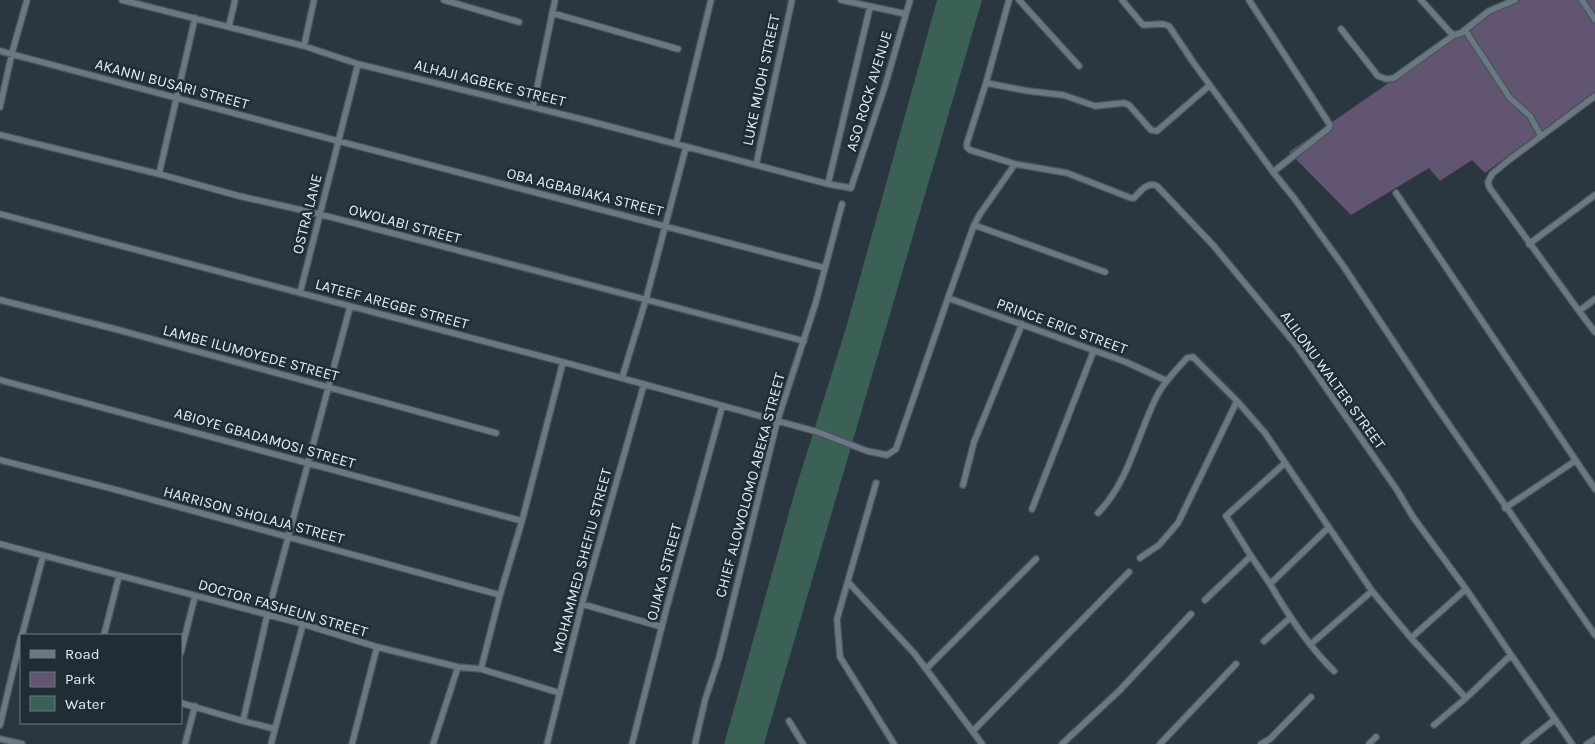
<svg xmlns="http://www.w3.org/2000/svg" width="1595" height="744" viewBox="0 0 1595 744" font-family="Karla,sans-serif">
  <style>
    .green { fill: #615571 }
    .water { fill: #3b6055 }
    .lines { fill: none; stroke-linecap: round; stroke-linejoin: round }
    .street-casing { stroke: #49545b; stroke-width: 8 }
    .street { stroke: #697882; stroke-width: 5.5 }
    .labels { text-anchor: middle; stroke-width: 5; stroke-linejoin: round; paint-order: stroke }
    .street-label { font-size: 15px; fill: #e4ecf2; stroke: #202d35 }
  </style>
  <rect width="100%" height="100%" fill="#2a3740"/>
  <path class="green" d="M1521,0H1595V91L1485,173L1472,160L1440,181L1429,168L1351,215L1289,152L1465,30L1498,10Z"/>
  <path class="water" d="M937,0H982L764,744H724L795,491L846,328Z"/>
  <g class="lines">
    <defs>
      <path id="street" d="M122,0L304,46L358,64L589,121L828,184L851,188L885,86L910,0
        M444,0L519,22
        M841,0L906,14
        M1009,0L986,83L967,143V147L970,150L1015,164L1067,173L1131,198H1134C1140,192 1147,181 1157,186L1213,245L1296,345L1397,490L1413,517L1466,589L1572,744
        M1019,0L1079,66
        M1122,0L1143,25L1163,24L1169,26L1193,62L1273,172L1294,198L1344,267L1434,403L1595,635
        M1249,0L1330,125L1329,128L1273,172
        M1421,0L1449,31L1454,35L1461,33L1489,11L1515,0
        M1582,0L1595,20
        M552,13L678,49
        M229,26L235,0
        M1341,29L1378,76L1386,79L1394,78L1454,35
        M1465,30L1510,98L1530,116L1541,136
        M304,46L314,0
        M0,51L338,141L825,268
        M986,83L1028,91L1063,95L1095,106L1124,103L1129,105L1151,130L1157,131L1210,85
        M0,107L12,53L27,0
        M533,107L555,0
        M0,135L159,174L239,196L319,214L804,341
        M676,144L711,0
        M756,165L792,0
        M159,174L195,18
        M828,184L870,7
        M1396,193L1595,489
        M0,214L563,362L818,432L867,451L887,455L896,449L948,298L974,225L980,214L1015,164
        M974,225L1105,272
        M1529,244L1595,195
        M300,293L358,64
        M948,298L1126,362L1167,381
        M1595,299L1579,311L1595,332
        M0,300L115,329L496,433
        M1579,311L1505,209L1489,187L1488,182L1492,174L1509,160L1595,96
        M622,378L646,299L686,147
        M0,380C174,426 348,475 522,521
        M0,460L113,489L500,595
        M876,483L837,619L840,657L894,744
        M963,485L974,442L1022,324
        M1505,508L1575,461
        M1032,509L1094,350
        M1098,513C1130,480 1137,434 1158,394C1165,381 1177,369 1187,358L1193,357L1237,401L1265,433L1372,591L1411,638L1466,698L1511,655
        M0,544L303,624L377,647L458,667L481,669L560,693
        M1251,556L1226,516L1285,463
        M1140,558L1159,545L1178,523L1237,401
        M848,582L914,653L926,669
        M1270,584C1288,615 1308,646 1334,671
        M1205,600L1251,556L1270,584L1328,528
        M582,604L662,627
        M22,635L43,556
        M104,635L119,576
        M1411,638L1466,589
        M1264,641L1290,618
        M1311,644L1372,591
        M181,652L195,596
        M481,669L500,595L522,521L563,362
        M181,703L243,721L267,616L350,307
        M243,721L275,729
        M789,721L803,744
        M0,725L21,637
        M1434,725L1466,698
        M973,731L1129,572
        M0,739L22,744
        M185,744L195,706
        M271,744L303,624
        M352,744L377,647
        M433,744L458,667
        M547,744L582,604L644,384
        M632,744L665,614L722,407
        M695,744L705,700L719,658L777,422L816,302L842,204
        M982,744L926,669L1036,559
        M1062,744L1119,691L1191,614
        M1160,744L1236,664
        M1261,744L1270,739L1311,697
        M1369,744L1376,737
        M1524,744L1554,720
        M1587,744L1595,739"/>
    </defs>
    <use href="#street" class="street-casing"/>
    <use href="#street" class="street"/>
  </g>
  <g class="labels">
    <g class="street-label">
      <text transform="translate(761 80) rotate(-78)" y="5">LUKE MUOH STREET</text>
      <text transform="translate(490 83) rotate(14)" y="5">ALHAJI AGBEKE STREET</text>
      <text transform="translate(172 84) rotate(15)" y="5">AKANNI BUSARI STREET</text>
      <text transform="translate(869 91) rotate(-73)" y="5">ASO ROCK AVENUE</text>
      <text transform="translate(585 192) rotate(14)" y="5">OBA AGBABIAKA STREET</text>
      <text transform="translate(307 214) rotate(-76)" y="5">OSTRA LANE</text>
      <text transform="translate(405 224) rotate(15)" y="5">OWOLABI STREET</text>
      <text transform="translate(392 304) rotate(15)" y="5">LATEEF AREGBE STREET</text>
      <text transform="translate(1062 326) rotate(20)" y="5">PRINCE ERIC STREET</text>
      <text transform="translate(251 353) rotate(15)" y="5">LAMBE ILUMOYEDE STREET</text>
      <text transform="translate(1333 380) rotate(54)" y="5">ALILONU WALTER STREET</text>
      <text transform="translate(265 438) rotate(16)" y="5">ABIOYE GBADAMOSI STREET</text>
      <text transform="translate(750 485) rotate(-75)" y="5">CHIEF ALOWOLOMO ABEKA STREET</text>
      <text transform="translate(254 515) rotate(15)" y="5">HARRISON SHOLAJA STREET</text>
      <text transform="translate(582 561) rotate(-75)" y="5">MOHAMMED SHEFIU STREET</text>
      <text transform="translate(664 572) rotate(-75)" y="5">OJIAKA STREET</text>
      <text transform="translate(283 608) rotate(16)" y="5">DOCTOR FASHEUN STREET</text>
    </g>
  </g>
  <rect x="20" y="634" width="162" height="90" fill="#202d35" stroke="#6e7981"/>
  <rect x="30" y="650" width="25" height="8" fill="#697882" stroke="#6e7981"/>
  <text x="65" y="659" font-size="15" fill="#e4ecf2">Road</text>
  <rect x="30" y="672" width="25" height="15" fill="#615571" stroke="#6e7981"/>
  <text x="65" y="684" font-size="15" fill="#e4ecf2">Park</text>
  <rect x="30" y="696" width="25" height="15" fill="#3b6055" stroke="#6e7981"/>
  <text x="65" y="709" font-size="15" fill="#e4ecf2">Water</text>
</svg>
